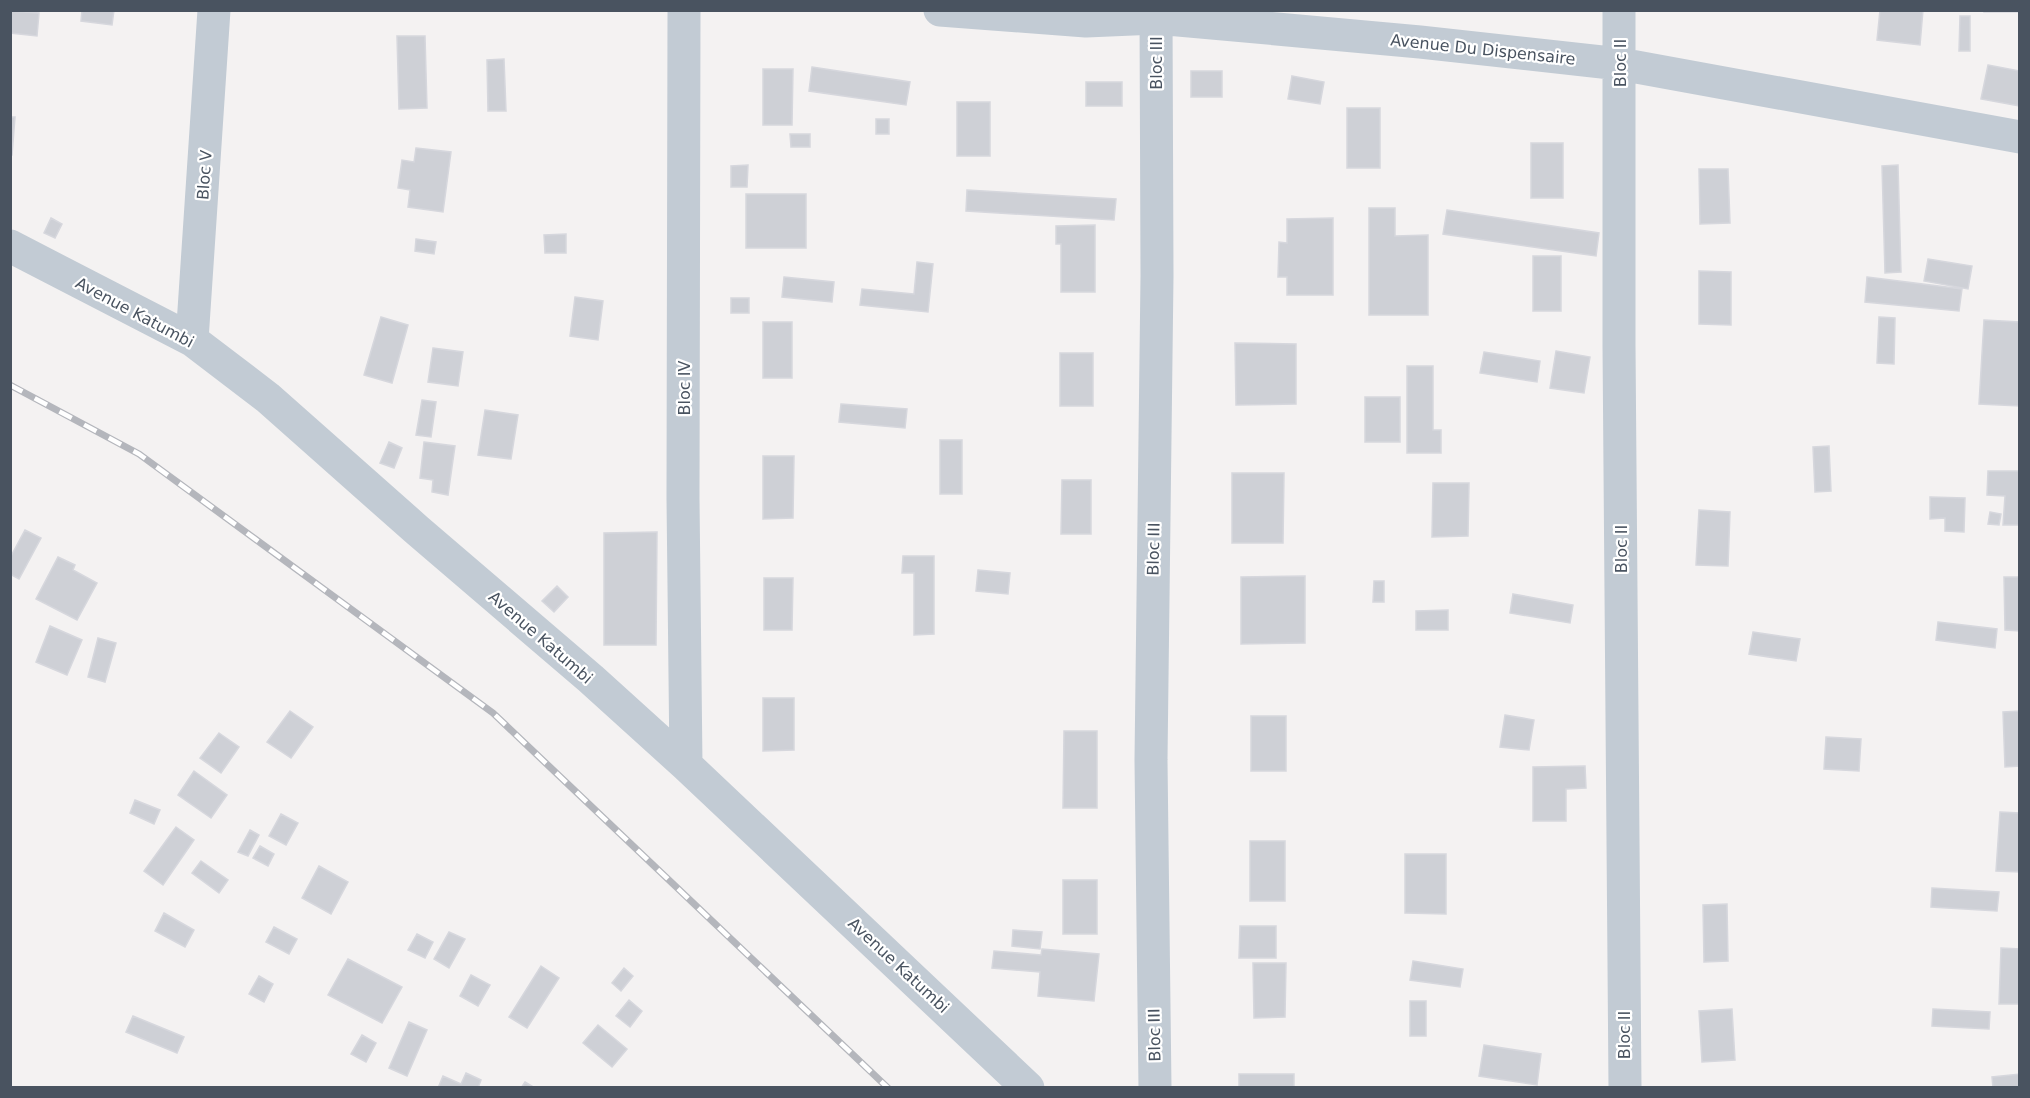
<svg xmlns="http://www.w3.org/2000/svg" width="2030" height="1098" viewBox="0 0 2030 1098" font-family="'DejaVu Sans',sans-serif">
  <style>
    .building { fill: #ced0d6; stroke: #d6d7dd; stroke-width: 1.5 }
    .lines { fill: none; stroke-linecap: round; stroke-linejoin: round }
    .street { stroke: #c2cbd4; stroke-width: 33 }
    .rail-casing { stroke: #b4b6bc; stroke-width: 7 }
    .rail { stroke: #fff; stroke-width: 4.5; stroke-dasharray: 14; stroke-linecap: butt }
    .labels { text-anchor: middle; stroke-width: 4.5; stroke-linejoin: round; paint-order: stroke }
    .street-label { font-size: 16px; fill: #495360; stroke: #fff }
  </style>
  <rect width="100%" height="100%" fill="#f4f2f2"/>
  <path class="building" d="M82,10H114L112,25L81,21Z
    M1880,10H1923L1920,45L1877,40Z
    M1984,10H2020V12H1984Z
    M10,11L39,13L37,36L10,33Z
    M1960,16H1970V51H1959Z
    M397,36H425L427,108L399,109Z
    M504,59L506,111H488L487,60Z
    M1988,65L2020,71V106L1981,99Z
    M812,67L910,82L906,105L809,91Z
    M763,69H793L792,125H763Z
    M1191,71H1222V97H1191Z
    M1292,76L1324,82L1320,104L1288,99Z
    M1086,82H1122V106H1086Z
    M957,102H990V156H957Z
    M1347,108H1380V168H1347Z
    M10,117H15L12,155H10Z
    M876,119H889V134H876Z
    M790,134H810V147H791Z
    M1531,143H1563V198H1531Z
    M416,148L451,152L443,212L408,207L410,190L398,188L402,160L414,162Z
    M748,165L747,187H731V166Z
    M1898,165L1901,272L1885,273L1882,166Z
    M1699,169H1728L1730,223L1700,224Z
    M967,190L1116,199L1114,220L966,211Z
    M746,194H806V248H746Z
    M1369,208H1395V236L1428,235V315H1369Z
    M1447,210L1599,233L1596,256L1443,234Z
    M51,218L62,224L55,238L44,233Z
    M1333,218V295H1287V277H1278L1279,242L1287,243V219Z
    M1095,225V292H1061V244H1056V226Z
    M566,234V253H545L544,235Z
    M416,239L436,242L434,254L415,251Z
    M1533,256H1561V311H1533Z
    M1928,259L1972,266L1968,289L1924,281Z
    M917,262L933,264L928,312L860,305L862,289L914,294Z
    M1699,271L1731,272V325L1699,324Z
    M784,277L834,282L832,302L782,297Z
    M1867,277L1962,289L1959,311L1865,302Z
    M575,297L603,301L598,340L570,336Z
    M731,298H749V313H731Z
    M381,317L408,325L392,383L364,375Z
    M1879,317L1895,318L1894,364L1877,363Z
    M1984,320L2020,322V406L1979,404Z
    M763,322H792V378H763Z
    M1235,343L1296,344V404L1236,405Z
    M433,348L463,352L458,386L428,382Z
    M1556,351L1590,357L1584,393L1550,388Z
    M1484,352L1540,361L1537,382L1480,373Z
    M1060,353H1093V406H1060Z
    M1407,366H1433V430H1441V453H1407Z
    M1365,397H1400V442H1365Z
    M422,400L436,402L431,437L416,435Z
    M841,404L907,409L905,428L839,422Z
    M485,410L518,415L511,459L478,455Z
    M940,440H962V494H940Z
    M389,442L402,448L394,468L380,463Z
    M424,442L455,446L448,495L432,492L433,480L420,478Z
    M1829,446L1831,491L1815,492L1813,447Z
    M763,456H794L793,518L763,519Z
    M1988,471H2020V525H2003L2005,496L1987,495Z
    M1232,473H1284L1283,543H1232Z
    M1062,480H1091V534H1061Z
    M1433,483H1469L1468,536L1432,537Z
    M1930,497L1965,498L1964,532L1945,531V518L1930,519Z
    M1699,510L1730,512L1728,566L1696,565Z
    M1990,512L2001,514L1999,525L1988,524Z
    M25,530L41,538L19,579L10,574V558Z
    M657,532L656,645H604V533Z
    M903,556H934V634L914,635V573H902Z
    M58,557L75,565L73,570L97,583L77,620L36,599Z
    M978,570L1010,573L1008,594L976,591Z
    M1305,576V643L1241,644V577Z
    M2004,577H2020V631L2005,630Z
    M764,578H793L792,630H764Z
    M1374,581H1384V602H1373Z
    M557,586L568,597L554,612L542,601Z
    M1513,594L1573,605L1570,623L1510,613Z
    M1448,610V630H1416V611Z
    M1938,622L1997,629L1995,648L1936,640Z
    M50,626L82,640L67,675L36,662Z
    M1753,632L1800,639L1796,661L1749,654Z
    M98,638L116,643L105,682L88,677Z
    M763,698H794V750L763,751Z
    M290,711L313,727L291,758L267,742Z
    M2020,711V766L2005,767L2003,712Z
    M1505,715L1534,720L1529,750L1500,747Z
    M1251,716H1286V771H1251Z
    M1064,731H1097V808H1063Z
    M219,733L239,747L221,773L200,758Z
    M1826,737L1861,739L1859,771L1824,769Z
    M1585,766L1586,788L1566,789V821H1533V767Z
    M194,771L227,795L211,818L178,795Z
    M135,800L160,810L154,824L130,813Z
    M2000,812L2020,813V872L1996,871Z
    M281,814L298,823L286,845L269,836Z
    M176,827L194,840L163,885L144,871Z
    M250,830L259,835L248,856L238,852Z
    M1250,841H1285V901H1250Z
    M260,846L274,854L268,866L253,858Z
    M1405,854H1446V914L1405,913Z
    M201,861L228,880L219,893L192,873Z
    M319,866L348,882L331,914L302,898Z
    M1063,880H1097V934H1063Z
    M1932,888L1999,892L1997,911L1931,907Z
    M1727,904L1728,961L1704,962L1703,905Z
    M164,913L194,930L185,947L155,931Z
    M1240,926H1276V958H1239Z
    M274,927L297,939L289,954L266,942Z
    M1013,930L1042,932L1040,949L1012,946Z
    M449,932L465,939L449,968L434,959Z
    M417,934L433,942L425,958L408,950Z
    M2001,948L2020,949V1004H1999Z
    M1042,949L1099,954L1094,1001L1038,996L1040,972L992,968L994,951L1041,955Z
    M348,959L402,987L382,1023L328,995Z
    M1413,961L1463,969L1460,987L1410,980Z
    M1253,963H1286L1285,1017L1254,1018Z
    M541,966L559,978L527,1028L509,1017Z
    M624,968L633,976L621,991L612,983Z
    M471,975L490,985L478,1006L460,996Z
    M259,976L273,984L264,1002L249,994Z
    M629,1000L642,1011L630,1027L616,1016Z
    M1410,1001H1426V1036H1410Z
    M1732,1009L1735,1060L1702,1062L1699,1011Z
    M1933,1009L1990,1012L1989,1029L1932,1026Z
    M133,1016L184,1037L177,1053L126,1032Z
    M409,1022L427,1030L407,1076L389,1068Z
    M598,1025L627,1049L612,1067L583,1043Z
    M362,1035L376,1043L366,1062L351,1054Z
    M1484,1045L1541,1054L1537,1085L1479,1076Z
    M466,1073L481,1080L478,1088H438L443,1076L461,1084Z
    M1239,1074H1294V1088H1239Z
    M2020,1074V1088H1993L1992,1077Z
    M525,1082L535,1088H521Z"/>
  <g class="lines">
    <path class="street" d="M684,10L683,498L686,765
      M940,10L1086,21L1156,18L1420,42L1620,64L2020,137
      M1619,10V345L1625,1088
      M10,246L192,340L268,398L417,530L591,679L686,765L1028,1088
      M192,340L214,10
      M1155,1088L1151,760L1157,276L1156,10"/>
    <defs>
      <path id="rail" d="M10,385L139,454L493,713L888,1088"/>
    </defs>
    <use href="#rail" class="rail-casing"/>
    <use href="#rail" class="rail"/>
  </g>
  <g class="labels">
    <g class="street-label">
      <text transform="translate(1483 49) rotate(6)" y="6">Avenue Du Dispensaire</text>
      <text transform="translate(1156 63) rotate(-90)" y="6">Bloc III</text>
      <text transform="translate(1620 63) rotate(-90)" y="6">Bloc II</text>
      <text transform="translate(204 175) rotate(-86)" y="6">Bloc V</text>
      <text transform="translate(135 312) rotate(28)" y="6">Avenue Katumbi</text>
      <text transform="translate(684 388) rotate(-90)" y="6">Bloc IV</text>
      <text transform="translate(1153 549) rotate(-89)" y="6">Bloc III</text>
      <text transform="translate(1621 549) rotate(-90)" y="6">Bloc II</text>
      <text transform="translate(541 637) rotate(41)" y="6">Avenue Katumbi</text>
      <text transform="translate(899 965) rotate(43)" y="6">Avenue Katumbi</text>
      <text transform="translate(1154 1035) rotate(-91)" y="6">Bloc III</text>
      <text transform="translate(1624 1035) rotate(-90)" y="6">Bloc II</text>
    </g>
  </g>
  <rect width="2030" height="1098" fill="none" stroke="#495360" stroke-width="24"/>
</svg>
